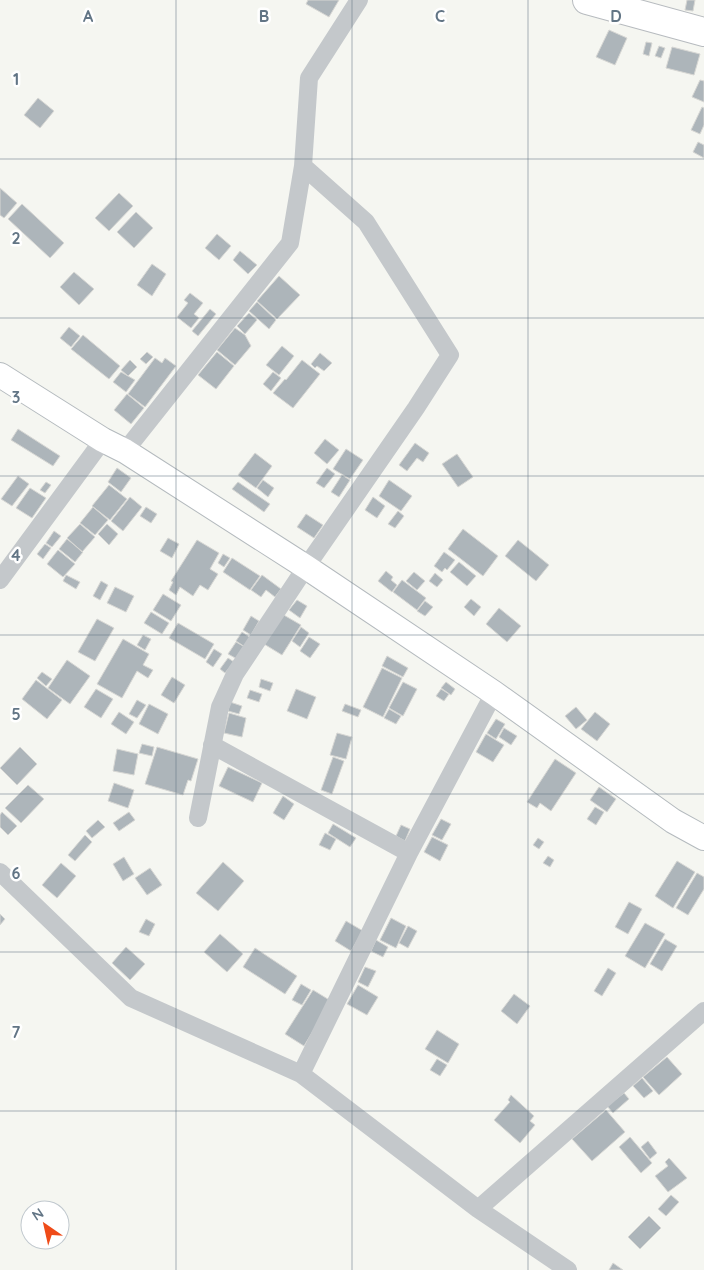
<svg xmlns="http://www.w3.org/2000/svg" width="704" height="1270" viewBox="0 0 704 1270" font-family="Quicksand,sans-serif">
  <style>
    .building { fill: #adb5ba; stroke: #d7d7d4 }
    .lines { fill: none; stroke-linecap: round; stroke-linejoin: round }
    .secondary-casing { stroke: #b4babe; stroke-width: 26 }
    .primary-casing { stroke: #b7bbbf; stroke-width: 30 }
    .street { stroke: #c4c8cb; stroke-width: 18 }
    .secondary { stroke: #fff; stroke-width: 24 }
    .primary { stroke: #fff; stroke-width: 28 }
    .grid { fill: none; stroke: #627585; stroke-width: 1; stroke-opacity: 0.55 }
    .grid-label { font-size: 16px; text-anchor: middle; font-weight: bold; fill: #627585; stroke: #fff; stroke-width: 5; stroke-linejoin: round; paint-order: stroke }
  </style>
  <rect width="100%" height="100%" fill="#f5f6f1"/>
  <path class="building" d="M308,0H339L329,17L306,4Z
    M687,0H695L693,11L685,10Z
    M609,30L627,38L615,65L596,57Z
    M646,42L652,43L649,56L643,54Z
    M659,46L665,48L661,58L655,56Z
    M672,47L700,54L694,75L666,68Z
    M700,80L704,81V102L692,97Z
    M38,98L54,111L40,128L24,115Z
    M702,107L704,108V125L700,134L691,130Z
    M698,142L704,145V158L693,152Z
    M0,188L17,203L4,218L0,215Z
    M119,193L133,206L109,231L95,218Z
    M22,204L64,243L50,258L8,219Z
    M136,212L153,228L134,248L117,232Z
    M217,234L231,246L219,260L205,248Z
    M240,251L257,265L248,274L233,260Z
    M152,264L166,274L152,296L137,285Z
    M74,272L94,289L79,305L60,287Z
    M279,276L300,295L277,319L257,301Z
    M190,293L203,303L194,314L199,318L191,328L177,317L188,303L184,300Z
    M257,302L276,320L269,329L249,311Z
    M210,309L216,314L198,336L192,331Z
    M249,313L257,320L245,334L237,326Z
    M69,327L80,336L71,347L60,338Z
    M235,328L245,335L251,346L235,365L217,350Z
    M83,335L120,366L109,379L71,349Z
    M282,346L294,356L279,375L266,365Z
    M147,352L153,357L146,364L140,359Z
    M217,352L234,366L216,389L198,375Z
    M320,353L332,363L324,371L317,366L315,368L311,364Z
    M155,358L162,363L165,358L176,366L145,407L128,394Z
    M130,360L137,367L128,376L121,370Z
    M302,360L320,374L293,408L273,393L285,379L286,380Z
    M121,372L135,380L126,392L113,382Z
    M273,372L281,378L271,391L263,384Z
    M127,394L144,408L131,424L114,410Z
    M18,429L60,456L53,466L11,440Z
    M325,439L339,450L327,464L314,453Z
    M415,443L429,453L423,462L417,458L407,471L399,465Z
    M346,449L363,460L350,479L333,469Z
    M255,453L272,466L256,488L238,475Z
    M457,454L473,477L458,487L442,464Z
    M117,468L131,478L121,492L108,482Z
    M327,468L335,474L324,488L316,483Z
    M342,475L350,480L339,497L331,492Z
    M18,476L29,484L12,506L1,499Z
    M263,480L274,488L268,497L257,488Z
    M389,480L412,496L401,511L379,496Z
    M46,482L51,485L45,493L40,490Z
    M238,482L270,504L264,512L232,489Z
    M109,485L127,499L110,520L92,506Z
    M30,488L46,498L32,518L16,508Z
    M130,497L142,507L123,531L111,521Z
    M373,497L385,506L377,518L365,510Z
    M93,507L108,520L95,535L80,523Z
    M146,507L157,514L151,523L140,516Z
    M398,511L404,516L395,528L388,524Z
    M306,514L323,525L314,538L297,527Z
    M80,524L95,537L82,552L67,538Z
    M107,524L118,534L109,545L98,534Z
    M463,529L498,556L483,576L448,549Z
    M54,531L61,536L52,547L46,543Z
    M168,538L179,544L172,558L160,551Z
    M67,539L83,552L75,562L59,549Z
    M197,540L219,553L210,569L218,574L208,590L200,585L193,596L180,587L176,595L169,590L173,582L171,581Z
    M518,540L549,565L536,581L505,556Z
    M45,544L51,548L43,559L37,554Z
    M58,550L75,564L63,577L47,564Z
    M444,552L455,560L447,570L445,568L442,572L434,566Z
    M223,554L230,558L224,567L218,563Z
    M232,558L260,576L250,590L223,572Z
    M459,562L476,576L467,586L450,572Z
    M386,571L393,577L391,580L397,585L392,592L378,581Z
    M414,572L425,581L417,590L406,581Z
    M435,573L443,580L437,587L429,581Z
    M66,575L80,582L76,589L63,581Z
    M262,575L281,589L275,597L266,590L261,597L251,590Z
    M402,580L426,598L417,610L393,592Z
    M101,581L108,585L100,600L93,596Z
    M115,587L134,596L126,612L107,603Z
    M163,594L181,605L171,621L153,610Z
    M471,599L481,607L474,616L464,607Z
    M297,600L307,606L300,618L289,610Z
    M425,601L433,607L425,616L417,611Z
    M499,608L521,626L507,642L486,624Z
    M151,612L169,623L162,634L144,623Z
    M282,614L301,625L282,655L264,644Z
    M251,616L259,621L251,635L243,630Z
    M97,619L114,628L95,661L78,652Z
    M178,623L214,644L205,659L169,638Z
    M301,627L309,633L300,647L292,641Z
    M242,632L251,638L245,647L236,641Z
    M143,635L151,639L145,650L137,645Z
    M309,637L320,644L310,658L300,651Z
    M123,639L149,654L143,665L153,670L148,678L137,671L122,698L97,684Z
    M236,642L245,647L237,659L228,654Z
    M214,649L222,654L213,667L206,662Z
    M387,656L408,668L403,677L382,666Z
    M228,658L234,662L225,673L220,669Z
    M67,660L90,676L70,704L48,688Z
    M382,668L402,678L383,717L363,707Z
    M42,672L52,679L46,686L37,678Z
    M172,677L185,685L174,703L161,695Z
    M261,679L273,683L270,691L259,687Z
    M36,680L62,700L47,719L22,699Z
    M403,682L417,689L403,716L389,708Z
    M446,682L455,689L451,695L441,688Z
    M96,689L113,699L101,718L84,707Z
    M296,689L316,697L307,719L287,711Z
    M441,689L449,694L444,701L436,696Z
    M250,690L262,694L259,702L247,698Z
    M137,700L146,705L137,718L129,714Z
    M230,702L242,706L239,714L228,711Z
    M149,704L168,714L158,734L139,724Z
    M345,704L361,710L358,717L342,711Z
    M576,707L587,720L576,729L565,716Z
    M389,709L401,716L396,724L384,718Z
    M119,712L134,722L126,734L111,724Z
    M595,712L610,724L597,741L581,729Z
    M229,713L246,718L242,737L224,733Z
    M496,719L505,724L496,739L487,733Z
    M504,728L517,736L511,745L499,737Z
    M337,733L352,737L346,759L330,755Z
    M486,734L504,745L493,762L476,752Z
    M142,744L154,747L152,756L139,753Z
    M20,747L37,764L17,785L0,768Z
    M157,747L198,759L191,781L188,780L183,795L145,784Z
    M117,749L138,754L134,775L113,771Z
    M333,757L344,761L332,794L321,790Z
    M555,759L576,773L551,811L540,803L537,808L527,802Z
    M228,767L262,783L253,802L219,786Z
    M114,783L134,790L128,808L108,801Z
    M28,785L44,799L21,823L5,808Z
    M599,787L616,799L607,812L590,800Z
    M283,796L294,804L284,820L273,813Z
    M595,807L604,812L596,825L587,819Z
    M2,812L17,826L8,835L0,827V815Z
    M129,812L135,820L119,831L113,823Z
    M441,819L451,824L442,840L432,835Z
    M98,820L105,827L92,838L86,831Z
    M333,824L356,838L350,847L328,833Z
    M401,825L410,829L405,841L396,836Z
    M325,833L336,839L330,850L319,845Z
    M85,835L92,842L75,861L68,855Z
    M432,837L448,845L440,861L424,852Z
    M538,838L544,842L539,849L533,845Z
    M548,856L554,860L550,867L543,863Z
    M124,857L134,874L123,881L113,864Z
    M677,861L695,872L673,908L655,896Z
    M223,862L244,881L218,911L196,893Z
    M61,863L76,876L57,898L42,885Z
    M150,868L162,885L147,895L135,878Z
    M697,873L704,877V889L688,915L676,908Z
    M629,902L642,909L628,934L615,927Z
    M0,914L5,919L0,925Z
    M391,918L406,926L396,948L380,940Z
    M146,919L155,924L149,936L139,932Z
    M346,921L363,931L351,951L335,941Z
    M645,923L665,934L645,968L625,956Z
    M408,926L417,931L408,948L399,943Z
    M220,934L243,954L227,972L204,952Z
    M665,939L677,946L662,971L650,964Z
    M376,940L388,947L383,957L371,951Z
    M126,947L145,964L130,980L112,963Z
    M255,948L297,976L285,994L243,967Z
    M365,967L376,971L368,987L358,982Z
    M608,968L616,973L602,996L594,991Z
    M301,984L311,990L302,1005L292,1000Z
    M358,985L378,997L367,1015L347,1004Z
    M313,990L331,1001L304,1046L285,1034Z
    M514,994L530,1006L517,1024L501,1011Z
    M437,1030L459,1044L448,1063L425,1049Z
    M667,1057L682,1074L659,1095L643,1077Z
    M437,1059L447,1065L440,1076L430,1070Z
    M642,1078L653,1091L644,1098L633,1086Z
    M624,1093L629,1099L613,1113L607,1106Z
    M511,1095L534,1116L530,1121L535,1125L520,1143L494,1120L510,1102L508,1100Z
    M606,1110L625,1132L592,1161L572,1139Z
    M630,1137L652,1163L641,1173L619,1147Z
    M648,1141L657,1153L650,1159L641,1147Z
    M669,1158L687,1178L668,1192L655,1176L668,1166L665,1162Z
    M671,1195L679,1202L666,1216L658,1209Z
    M649,1216L661,1228L640,1249L628,1237Z
    M613,1263L623,1270H609Z"/>
  <g class="lines">
    <defs>
      <path id="secondary" d="M0,375L103,440L125,451L306,567L494,693L673,821L704,838"/>
      <path id="primary" d="M587,0L704,32"/>
    </defs>
    <use href="#secondary" class="secondary-casing"/>
    <use href="#primary" class="primary-casing"/>
    <path class="street" d="M125,451L290,243L303,166
      M0,580L103,440
      M212,745L409,853
      M198,818L220,707L235,674L306,567L416,408L450,355L366,222L303,166L309,78L359,0
      M0,872L131,998L301,1074L478,1209L568,1270
      M301,1074L409,853L494,693
      M478,1209L704,1011"/>
    <use href="#secondary" class="secondary"/>
    <use href="#primary" class="primary"/>
  </g>
  <path class="grid" d="M176,0V1270M352,0V1270M528,0V1270M0,159H704M0,318H704M0,476H704M0,635H704M0,794H704M0,952H704M0,1111H704"/>
  <g class="grid-label">
    <text x="88" y="22">A</text>
    <text x="264" y="22">B</text>
    <text x="440" y="22">C</text>
    <text x="616" y="22">D</text>
    <text x="16" y="85">1</text>
    <text x="16" y="244">2</text>
    <text x="16" y="403">3</text>
    <text x="16" y="561">4</text>
    <text x="16" y="720">5</text>
    <text x="16" y="879">6</text>
    <text x="16" y="1038">7</text>
  </g>
  <g transform="translate(45 1225) rotate(326)"><circle r="24" fill="#ffffff" stroke="#c0c8ce"/>
  <path d="M0-4L9 19L0 12L-9 19Z" fill="#ef4b18"/>
  <text y="-8" font-size="14" font-weight="bold" text-anchor="middle" fill="#627585">N</text>
  </g>
</svg>
